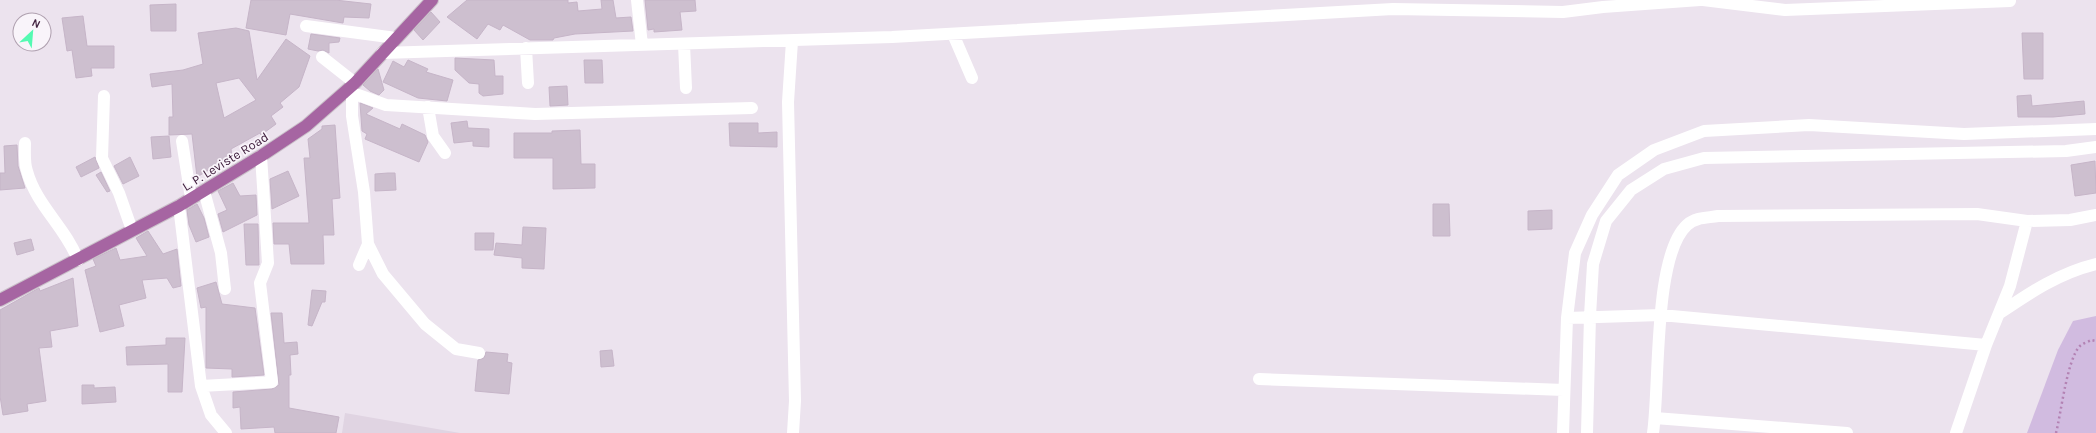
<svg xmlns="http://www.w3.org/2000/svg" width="2096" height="433" viewBox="0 0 2096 433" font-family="Karla,sans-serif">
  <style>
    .built { fill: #e0d4e2 }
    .green { fill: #d1bbe0 }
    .building { fill: #cdbfcf; stroke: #c6b5c8; fill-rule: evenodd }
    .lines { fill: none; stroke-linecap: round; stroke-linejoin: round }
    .major-casing { stroke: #cac1c9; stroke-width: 14 }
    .path { stroke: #b382b3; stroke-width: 2.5; stroke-dasharray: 2 3; stroke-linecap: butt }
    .minor { stroke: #fff; stroke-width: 12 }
    .major { stroke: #a665a2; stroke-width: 12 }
    .labels { text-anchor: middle; stroke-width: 3.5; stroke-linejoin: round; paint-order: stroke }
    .street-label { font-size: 13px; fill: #41213f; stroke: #f9f4fa }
  </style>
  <rect width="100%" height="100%" fill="#ece3ee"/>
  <path class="built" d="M345,413L460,433H342Z"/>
  <path class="green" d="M2096,316V433H2027L2058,350L2073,321Z"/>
  <path class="building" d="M251,0H335L371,4L369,18L344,17L343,23L290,14L286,35L246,28Z
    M467,0H568V3L577,2L578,11L602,9L601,0H613L616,18L631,17L633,31L575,34L554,38L553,40H530L503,25L500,30L488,24L477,39L447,17Z
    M645,0H695L696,11L680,12L682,30L654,32V29L648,30Z
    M176,4V31H151L150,5Z
    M431,12L440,22L423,40L414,30Z
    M83,16L87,46H114V68H91L92,76L76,78L72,50L67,51L62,18Z
    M236,28L249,31L257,80L286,39L310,56L299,87L280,103L283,107L271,116L276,124L261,135L260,133L231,149L232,156L197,177L192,134L169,135V117H173L172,84L152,87L150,74L183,70L203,64L198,33ZM239,78L256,100L224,118L216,83Z
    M2022,33H2043V79H2024Z
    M311,34L340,38L339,42L329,43V53L323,50L318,51L308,49Z
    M455,58L494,60L495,76H503V94L483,96L479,93V84L469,83L455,70Z
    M408,60L428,69L426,72L453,80L447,101L418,98L383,82L393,61L404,67Z
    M584,60H602L603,83H585Z
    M378,69L384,90L379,95L370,91L363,85Z
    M567,86L568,105L550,106L549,87Z
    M2031,95L2032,106L2084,101L2085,114L2053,117H2018L2017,96Z
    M360,103L373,108L366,114L400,129L402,124L425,135L428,142L419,162L365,139L367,134L362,131Z
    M467,121L468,128L489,129V147L473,146V141L454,143L451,123Z
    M729,123H758V133L777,132V147L730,146Z
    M335,125L340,198L332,199L334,235H323L324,264H291L289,244H274L273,223H309L304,158H310L308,139L322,129V126Z
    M580,130L581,164H595V188L553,189V158H514V133H552V131Z
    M169,136L171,157L153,159L151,137Z
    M17,145L18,166L25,188L0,190V173H5L4,146Z
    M95,157L99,168L81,177L76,167Z
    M130,157L139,176L123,184L114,166Z
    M2095,161L2096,193L2075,196L2071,165Z
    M288,171L299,196L272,209L270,179Z
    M101,172L110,191L107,192L96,175Z
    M388,173H395L396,190L375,191V174Z
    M233,183L240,196L256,195L257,215L223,232L218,214L227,210L218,191Z
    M197,204L204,218L209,237L196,242L189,225L187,210Z
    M1433,204H1449L1450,236H1433Z
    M1552,210V229L1528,230V211Z
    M244,224H258L259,265H246Z
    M523,227L546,228L544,269L522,268V258L494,255L496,243L522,245Z
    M148,231L163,254L177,249L181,286L173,288L167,278L142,280L146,298L119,305L124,326L100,332L85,270L96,266L93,259L116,248L120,260L147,256L136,238Z
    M475,233H494L493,250H475Z
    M31,239L34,250L17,255L14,243Z
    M73,278L78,326L50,331L52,347L39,348L46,401L27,404L28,411L3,415L0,396V310L39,288L40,291Z
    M216,282L222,304L255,308L264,375L232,377V369L206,368V307L201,308L197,288Z
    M312,290L326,291L325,302H322L312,326L308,325Z
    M271,313H282L284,343L297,342L298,354L290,355L291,375H289V408L339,417L336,433H275L274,427L241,429L240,407L233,408V392L272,389L279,385Z
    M166,338H185L182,392H168V364L127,365L126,347L166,345Z
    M612,350L614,366L601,367L600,351Z
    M486,352L508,354L507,362L512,363L509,394L475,391L478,360L484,358Z
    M82,385H94V388L115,387L116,402L82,404Z"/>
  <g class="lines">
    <defs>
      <path id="major" d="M0,300L179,206L261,156L306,126L355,83L432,0"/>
    </defs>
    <use href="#major" class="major-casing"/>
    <path class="path" d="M2056,433C2061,414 2067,359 2080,346C2083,343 2088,342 2091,340L2096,341"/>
    <path class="minor" d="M637,0L642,45
      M1703,0L1785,10L2010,1
      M306,26L396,38
      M953,34L972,78
      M792,41L788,102L795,401L793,433
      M684,44L686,88
      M526,48L528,83
      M382,53L892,37L1393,9L1563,12L1603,7L1700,0
      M322,57L355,83
      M347,91L386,105L535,114L752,108
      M352,93V116L364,192L368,244L359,265
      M104,96L102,158L119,193L132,230
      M428,107L433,136L445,153
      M182,141L191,198
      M25,143C25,152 24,163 27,171C36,205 66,228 78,260
      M204,191L221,253L225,289
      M179,206L201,386L211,415L226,433
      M368,244L383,274L425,324L456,349L479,353
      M2000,313C2031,292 2059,273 2096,264
      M1567,318L1661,315L1986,345
      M1259,379L1564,390
      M201,386L272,382L260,283L268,263L261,156
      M1655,418L1847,433
      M1563,433L1567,318L1575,253L1592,215L1618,175L1654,150L1704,131L1809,125L1964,134L2096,129
      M1587,433L1590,316L1593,264L1606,221L1631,190L1664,169L1704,158L2066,151L2096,147
      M1653,433C1660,386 1653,256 1687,225C1696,217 1707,218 1718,216L1977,214L2027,221L2070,220L2096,215
      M1956,433L1986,345L2010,286L2027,221"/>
    <use href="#major" class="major"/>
  </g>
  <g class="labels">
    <g class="street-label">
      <text transform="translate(225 161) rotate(-32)" y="5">L. P. Leviste Road</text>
    </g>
  </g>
  <g transform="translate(32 32) rotate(26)"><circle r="19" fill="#f9f4fa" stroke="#afa0af"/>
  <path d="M0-3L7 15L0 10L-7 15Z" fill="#55fab2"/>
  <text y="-6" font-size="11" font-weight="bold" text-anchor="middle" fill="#41213f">N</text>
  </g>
</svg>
